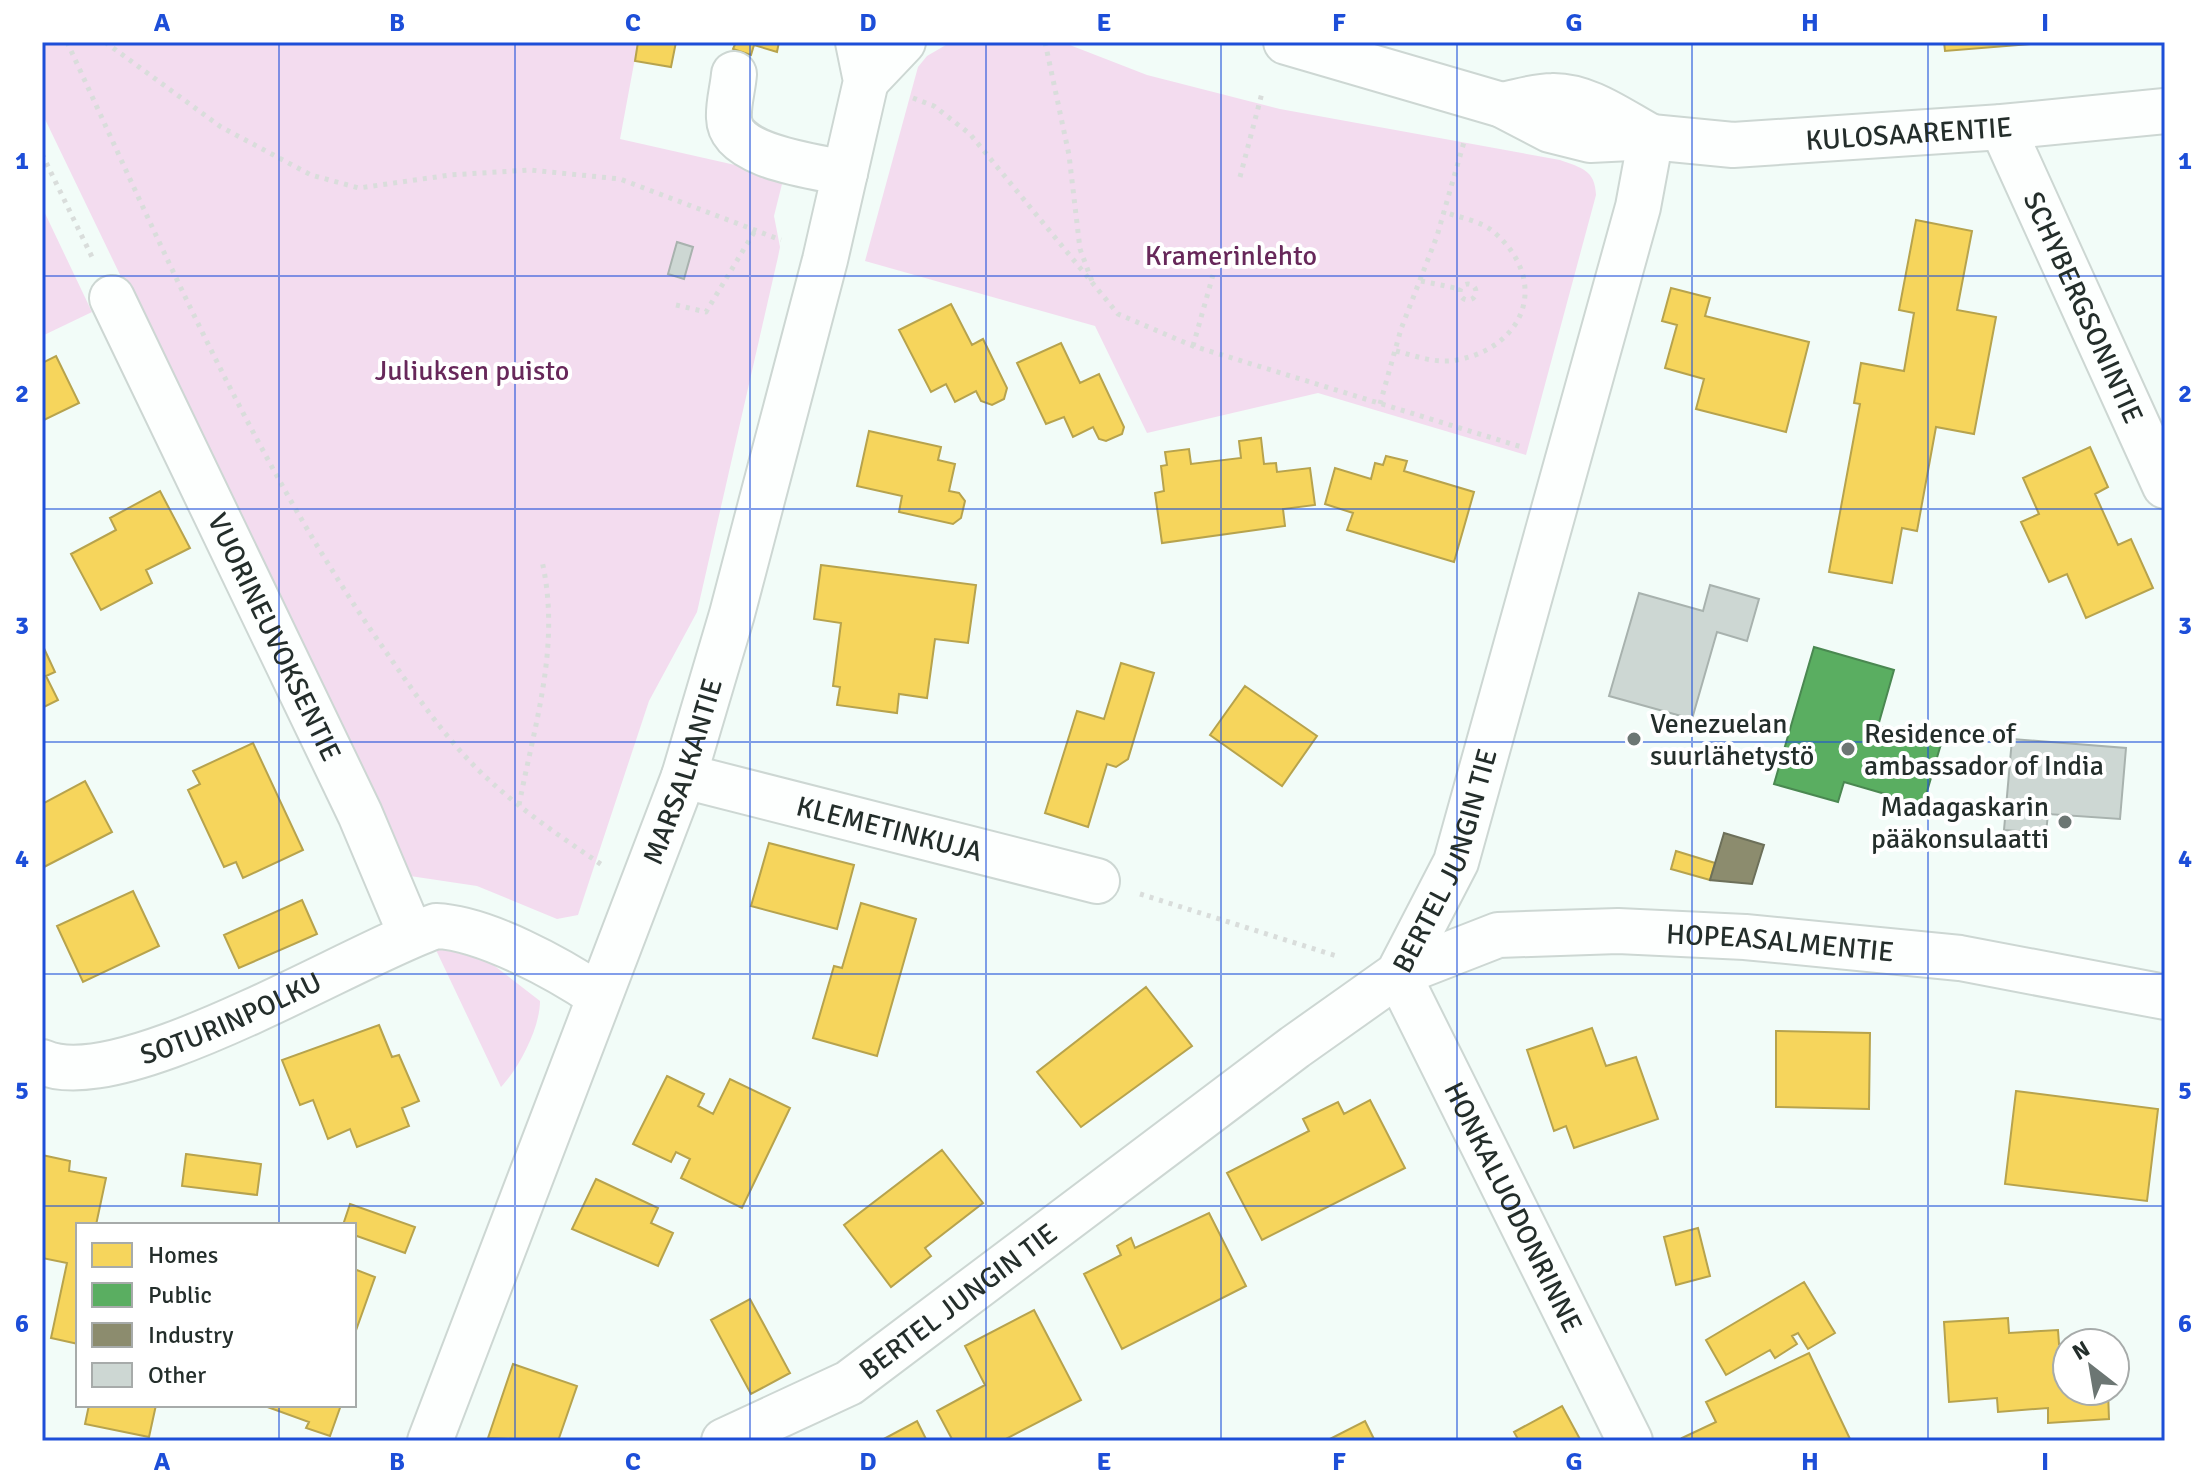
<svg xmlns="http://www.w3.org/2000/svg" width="2207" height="1483" viewBox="0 0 2207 1483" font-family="Signika,sans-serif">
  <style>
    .green { fill: #f3dcef }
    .homes { fill: #f6d55c; stroke: #b7a34d; stroke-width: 2 }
    .public { fill: #5aae61; stroke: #4a8851; stroke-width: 2 }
    .industry { fill: #8c8c6e; stroke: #6d705a; stroke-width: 2 }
    .building { fill: #cdd7d3; stroke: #a8b2ae; stroke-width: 2 }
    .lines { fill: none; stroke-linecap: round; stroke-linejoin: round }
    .minor-casing { stroke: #cdd7d3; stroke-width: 48 }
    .path { stroke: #d9dddb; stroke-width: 5; stroke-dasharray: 4 6; stroke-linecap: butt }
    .minor { stroke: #fdfffe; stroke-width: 44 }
    .grid { fill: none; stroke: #1d4ed8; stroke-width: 2; stroke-opacity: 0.55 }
    .poi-dot { fill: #6c7673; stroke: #fff; stroke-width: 3 }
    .labels { text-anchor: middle; stroke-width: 8; stroke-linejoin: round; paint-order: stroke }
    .street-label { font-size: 28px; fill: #242e2b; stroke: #fff }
    .park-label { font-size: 28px; fill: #67285a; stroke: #fff }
    .poi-label { font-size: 28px; fill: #242e2b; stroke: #fff; text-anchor: start }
    .neatline { fill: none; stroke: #1d4ed8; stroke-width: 3 }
    .grid-label { font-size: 26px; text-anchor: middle; font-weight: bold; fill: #1d4ed8 }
  </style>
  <rect width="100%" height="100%" fill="#f2fcf8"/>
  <path class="green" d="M42,42H638L620,139L784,176L774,216L780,247L778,257L697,612L649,701L578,915L557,919L477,886L410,876L42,113Z
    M951,42H1062L1147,75L1280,109L1560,160C1582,168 1595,170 1596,195L1526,455L1318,393L1147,433L1095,326L865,261L918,67L927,56Z
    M42,207L92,312L42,336Z
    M446,947L483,957L540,1001C540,1028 519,1068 501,1087L436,950Z"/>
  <path class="homes" d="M638,42H676L671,67L635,61Z
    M736,42H779L777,52L754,45L751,55L733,49Z
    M1944,42H2054L1945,51Z
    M1916,220L1972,231L1957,310L1996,317L1974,434L1936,427L1917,531L1902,528L1892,583L1829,572L1860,404L1854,403L1861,363L1904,371L1914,313L1899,310Z
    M1671,288L1710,298L1705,316L1809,342L1786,432L1696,409L1704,379L1665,368L1677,325L1662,321Z
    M951,304L972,345L983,339L1007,388L1004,399L992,405L981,401L976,391L955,402L946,384L931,392L899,330Z
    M1061,343L1080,383L1099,374L1124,427L1122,434L1106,441L1099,439L1093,427L1073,437L1064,417L1046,424L1017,363Z
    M56,356L79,403L42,421V363Z
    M869,431L941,447L938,460L955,464L949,491L959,493L965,501L961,518L953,524L899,512L902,496L857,486Z
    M1261,438L1264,464L1276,463L1277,472L1310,468L1315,505L1283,509L1285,526L1162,543L1155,493L1164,491L1161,466L1167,465L1165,452L1189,449L1191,464L1241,458L1239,441Z
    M2090,447L2108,487L2095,494L2118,545L2131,539L2153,588L2086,618L2067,574L2049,582L2021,522L2039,514L2023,478Z
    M1386,456L1407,461L1404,471L1474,492L1454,562L1347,530L1353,513L1325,504L1335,468L1371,479L1375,463L1383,465Z
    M160,491L190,548L146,570L152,583L101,610L71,554L116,530L110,518Z
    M821,565L976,585L968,643L935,639L927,698L899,694L897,713L837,705L840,687L833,686L841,623L814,619Z
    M42,644L55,672L46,676L58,700L42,708Z
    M1121,663L1154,673L1128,759L1116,767L1107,764L1088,827L1045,813L1077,711L1104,719Z
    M1245,686L1317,736L1282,786L1210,735Z
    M253,743L303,850L243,878L236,862L224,867L188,790L200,784L193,771Z
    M85,781L112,832L42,868V804Z
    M769,843L854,865L837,929L751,906Z
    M1676,851L1715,863L1710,880L1671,869Z
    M133,891L159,946L83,982L57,926Z
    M302,900L317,934L239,968L224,935Z
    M861,903L916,919L877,1056L813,1038L834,966L842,968Z
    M1146,987L1192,1046L1081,1127L1037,1072Z
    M379,1025L392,1057L399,1055L419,1101L402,1108L409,1126L357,1147L350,1129L328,1139L313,1100L300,1105L282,1060Z
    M1592,1028L1606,1066L1636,1057L1658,1119L1574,1148L1566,1126L1554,1131L1527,1050Z
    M1776,1031L1870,1033L1869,1109L1776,1107Z
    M667,1076L704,1094L698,1106L713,1114L730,1079L790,1108L742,1208L681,1178L690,1159L676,1152L671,1162L633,1144Z
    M2016,1091L2158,1109L2147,1201L2005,1184Z
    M1370,1100L1405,1168L1262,1240L1227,1173L1309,1131L1303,1119L1338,1102L1344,1114Z
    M942,1150L983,1203L925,1248L931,1256L891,1287L844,1225Z
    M186,1154L261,1164L257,1195L182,1186Z
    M42,1155L70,1161L69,1171L106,1178L96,1225H78V1344L51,1338L67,1263L42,1258Z
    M596,1179L658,1208L651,1223L673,1233L658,1266L572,1229Z
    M350,1204L415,1227L405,1253L354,1235V1225H343Z
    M1209,1213L1246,1286L1122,1349L1084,1274L1121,1255L1117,1246L1131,1238L1135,1248Z
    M1698,1228L1710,1276L1676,1285L1664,1237Z
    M354,1269L375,1277L354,1336Z
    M1804,1282L1835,1333L1808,1349L1798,1333L1792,1336L1797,1344L1775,1358L1770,1350L1726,1375L1706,1340Z
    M750,1299L790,1373L751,1394L711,1320Z
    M1034,1310L1081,1400L1002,1441H953L937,1411L985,1385L965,1346Z
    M2008,1318L2009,1333L2058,1330L2059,1344H2067V1391H2108L2109,1419L2048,1423V1408L1998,1412L1997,1398L1949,1402L1944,1322Z
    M1809,1353L1851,1441H1684L1682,1438L1716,1422L1706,1402Z
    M513,1364L577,1386L558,1441L488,1438Z
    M89,1405H156L149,1437L85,1424Z
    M262,1405H341L330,1436L306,1428L309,1422Z
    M1562,1406L1581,1441H1519L1514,1432Z
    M917,1421L927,1441H880Z
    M1365,1421L1375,1441H1326Z"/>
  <path class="public" d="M1814,647L1894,670L1878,726L1941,744L1923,805L1844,782L1838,802L1774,784Z"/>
  <path class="industry" d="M1724,833L1764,845L1752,884L1710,880Z"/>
  <path class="building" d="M677,242L693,247L684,279L668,274Z
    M1710,585L1759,599L1747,641L1717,632L1692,719L1609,696L1639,593L1703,611Z
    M2012,739L2126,748L2120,819L2048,814L2046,833L2004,830Z"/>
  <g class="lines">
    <defs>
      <g id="minor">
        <path id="s1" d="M1286,42L1502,105L1550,130L1590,140L1651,137L1733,145L2002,127L2165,111"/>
        <path d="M734,74C733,88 728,104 729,118C730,157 814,166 845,173"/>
        <path d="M866,81L903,42"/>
        <path d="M1502,105C1518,102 1536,96 1552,96C1587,95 1621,121 1651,137"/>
        <path id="s2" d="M2002,127L2165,486"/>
        <path id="s3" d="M112,298L360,814L411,935"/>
        <path id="s4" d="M684,776L1097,881"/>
        <path id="s5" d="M1398,974L1498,935L1618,931L1745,937L1960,958L2165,997"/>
        <path id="s6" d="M1398,974L1630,1441"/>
        <path id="s7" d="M42,1062C122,1097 349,956 436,926C485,928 559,969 599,996"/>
        <path id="s8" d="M430,1441L684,776L732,614L825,260L866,81L858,42"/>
        <path id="s9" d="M724,1441L849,1383L1295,1047L1398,974L1456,862L1638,207L1651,137"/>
      </g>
    </defs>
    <use href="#minor" class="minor-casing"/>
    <path class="path" d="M67,42C162,247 254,463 384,649C416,695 448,743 490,781C524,812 564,839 602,865
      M105,42L221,127L311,175L359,188L450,175L530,170L620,179L781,240
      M1045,42L1069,155L1080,249L1093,284
      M913,98L934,106L970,134L1118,314L1193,346L1525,448
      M42,154L92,257
      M1240,177L1262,93
      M1421,281L1460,289
      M1460 292a8 8 0 1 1 16 0a8 8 0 1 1-16 0Z
      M676,305L706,312L756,229
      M1193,346L1213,275
      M1396,351C1416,356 1436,364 1457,360C1525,347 1550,282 1495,233C1482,221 1461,218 1444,212
      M1380,404L1401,329L1437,236L1464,142
      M519,805C535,722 561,645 542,561
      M1140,894L1340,957"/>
    <use href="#minor" class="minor"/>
  </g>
  <path class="grid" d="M279,42V1225M515,42V1441M750,42V1441M986,42V1441M1221,42V1441M1457,42V1441M1692,42V1441M1928,42V1441M42,276H2165M42,509H2165M42,742H2165M42,974H2165M42,1206H2165M279,1405V1441"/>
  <g class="poi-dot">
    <circle cx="1634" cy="739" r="8"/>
    <circle cx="1848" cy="749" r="8"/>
    <circle cx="2065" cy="822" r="8"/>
  </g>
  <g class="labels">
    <g class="street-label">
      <text dy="10" stroke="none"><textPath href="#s1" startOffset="640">KULOSAARENTIE</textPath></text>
      <text dy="10" stroke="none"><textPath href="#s2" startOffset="198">SCHYBERGSONINTIE</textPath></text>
      <text dy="10" stroke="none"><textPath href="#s3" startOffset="376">VUORINEUVOKSENTIE</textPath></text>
      <text dy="10" stroke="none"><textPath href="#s8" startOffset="716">MARSALKANTIE</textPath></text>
      <text dy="10" stroke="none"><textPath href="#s4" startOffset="212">KLEMETINKUJA</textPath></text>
      <text dy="10" stroke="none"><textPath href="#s9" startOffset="946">BERTEL JUNGIN TIE</textPath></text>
      <text dy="10" stroke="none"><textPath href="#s5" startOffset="390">HOPEASALMENTIE</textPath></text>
      <text dy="10" stroke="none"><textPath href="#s7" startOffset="198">SOTURINPOLKU</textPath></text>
      <text dy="10" stroke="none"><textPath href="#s6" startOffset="260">HONKALUODONRINNE</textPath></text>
      <text dy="10" stroke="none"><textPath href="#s9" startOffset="274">BERTEL JUNGIN TIE</textPath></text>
    </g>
    <g class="park-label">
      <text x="1231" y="265">Kramerinlehto</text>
      <text x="472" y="380">Juliuksen puisto</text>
    </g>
    <g class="poi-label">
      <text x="1650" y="733">Venezuelan<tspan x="1650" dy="32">suurlähetystö</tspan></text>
      <text x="1864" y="743">Residence of<tspan x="1864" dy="32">ambassador of India</tspan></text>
      <text x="2049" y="816" text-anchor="end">Madagaskarin<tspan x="2049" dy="32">pääkonsulaatti</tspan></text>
    </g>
  </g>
  <rect width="2207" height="1483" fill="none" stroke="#ffffff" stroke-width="88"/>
  <rect x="76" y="1223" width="280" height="184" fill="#ffffff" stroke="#a7abaa" stroke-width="2"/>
  <rect x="92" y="1243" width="40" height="24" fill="#f6d55c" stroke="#a7abaa" stroke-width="2"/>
  <text x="148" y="1263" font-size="24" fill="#242e2b">Homes</text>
  <rect x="92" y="1283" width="40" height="24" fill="#5aae61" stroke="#a7abaa" stroke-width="2"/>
  <text x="148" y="1303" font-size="24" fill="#242e2b">Public</text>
  <rect x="92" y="1323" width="40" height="24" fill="#8c8c6e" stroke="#a7abaa" stroke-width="2"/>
  <text x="148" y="1343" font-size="24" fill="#242e2b">Industry</text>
  <rect x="92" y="1363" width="40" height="24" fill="#cdd7d3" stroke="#a7abaa" stroke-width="2"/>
  <text x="148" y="1383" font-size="24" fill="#242e2b">Other</text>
  <g transform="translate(2091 1367) rotate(329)"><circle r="38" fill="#ffffff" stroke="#a7abaa" stroke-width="2"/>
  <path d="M0-6L14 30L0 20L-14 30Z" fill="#6c7673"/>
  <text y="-12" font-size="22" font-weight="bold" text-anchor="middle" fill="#242e2b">N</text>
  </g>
  <rect x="44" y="44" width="2119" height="1395" class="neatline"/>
  <g class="grid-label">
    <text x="162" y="31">A</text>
    <text x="397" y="31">B</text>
    <text x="633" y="31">C</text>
    <text x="868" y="31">D</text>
    <text x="1104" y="31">E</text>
    <text x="1339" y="31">F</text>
    <text x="1574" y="31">G</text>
    <text x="1810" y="31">H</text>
    <text x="2045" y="31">I</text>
    <text x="22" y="169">1</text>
    <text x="2185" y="169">1</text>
    <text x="22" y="402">2</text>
    <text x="2185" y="402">2</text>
    <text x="22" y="634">3</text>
    <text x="2185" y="634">3</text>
    <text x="22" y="867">4</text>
    <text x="2185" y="867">4</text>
    <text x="22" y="1099">5</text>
    <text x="2185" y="1099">5</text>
    <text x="22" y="1332">6</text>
    <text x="2185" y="1332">6</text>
    <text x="162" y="1470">A</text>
    <text x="397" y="1470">B</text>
    <text x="633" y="1470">C</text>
    <text x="868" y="1470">D</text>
    <text x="1104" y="1470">E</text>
    <text x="1339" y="1470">F</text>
    <text x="1574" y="1470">G</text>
    <text x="1810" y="1470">H</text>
    <text x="2045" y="1470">I</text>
  </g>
</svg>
